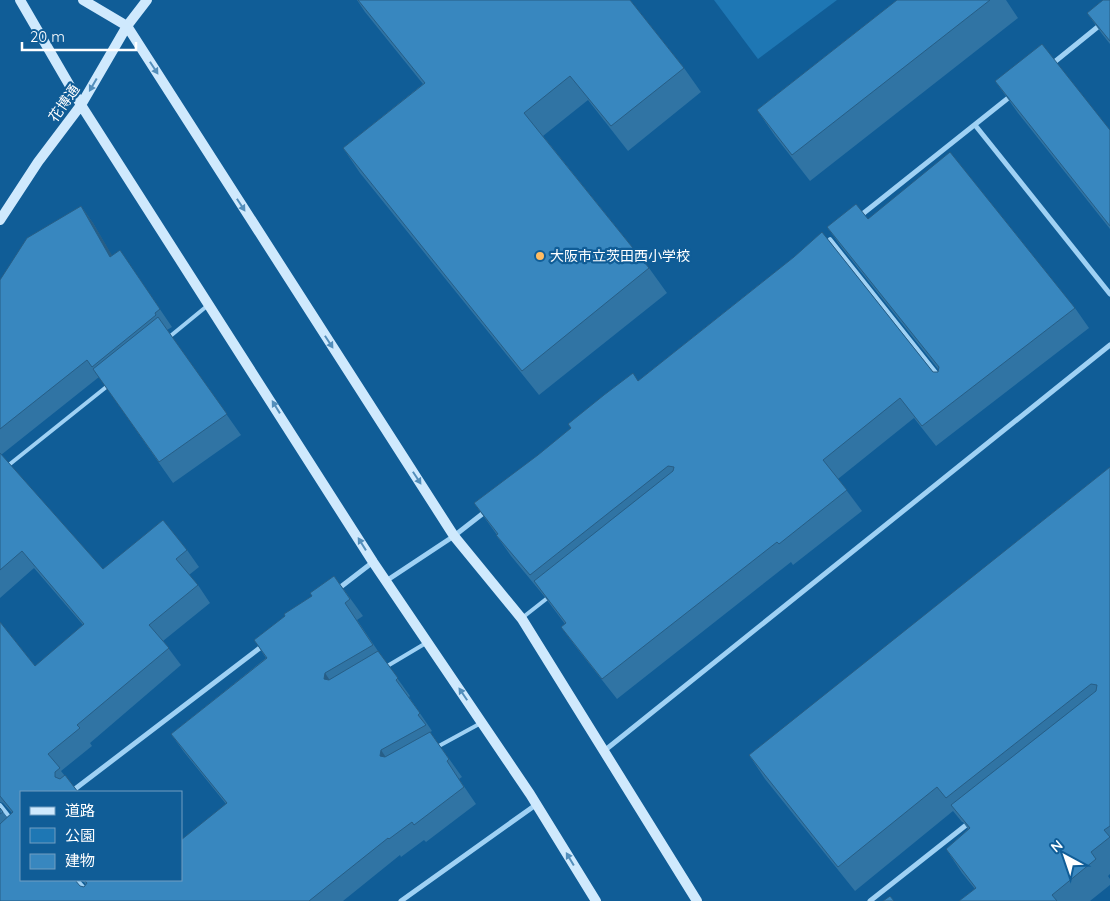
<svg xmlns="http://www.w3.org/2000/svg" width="1110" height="901" viewBox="0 0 1110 901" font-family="Quicksand,'Noto Sans JP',sans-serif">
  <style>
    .park { fill: #1e77b4 }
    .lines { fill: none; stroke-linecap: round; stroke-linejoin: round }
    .lane { stroke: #9fd1f4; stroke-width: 4 }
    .street { stroke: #9fd1f4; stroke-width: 5 }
    .secondary { stroke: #cfe9fd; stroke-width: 10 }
    .wall { fill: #3074a4 }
    .shaded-wall { fill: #275e86 }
    .building { fill: #3887bf; stroke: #275e86 }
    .oneway { fill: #538ebb }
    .poi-dot { fill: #ffbc62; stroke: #105d97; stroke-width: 2 }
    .labels { text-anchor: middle; stroke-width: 4.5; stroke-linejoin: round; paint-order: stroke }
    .street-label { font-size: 14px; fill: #fff; stroke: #105d97 }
    .poi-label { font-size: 14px; fill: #fff; stroke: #105d97; text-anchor: start }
  </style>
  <rect width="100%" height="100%" fill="#105d97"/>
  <path class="park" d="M714,0H837L758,59Z"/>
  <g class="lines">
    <path class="lane" d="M830,239L938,375
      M168,338L207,306
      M0,472L110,384
      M522,618L550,596
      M384,668L426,643
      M437,747L481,723
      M0,805L11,819
      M77,880L86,890"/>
    <path class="street" d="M1052,64L1110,17
      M975,125L1110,294
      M860,216L1012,95
      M386,581L454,536L486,511
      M338,589L373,562
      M604,751L1110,345
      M71,792L265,644
      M401,901L537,804
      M870,901L970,822"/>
    <path class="secondary" d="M20,0L81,105L373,562L530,794L596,901
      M83,0L127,26L454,536L522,619L697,901
      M0,220L38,162L81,105L127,26L147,0"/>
  </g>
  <path class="wall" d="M357,0H630L684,68L701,92L628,151L588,100L543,136L649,268L667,293L539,395L360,173L343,148L423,84L365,12Z
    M897,0H1006L1018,18L810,181L775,136L757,110Z
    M1110,0V44L1102,34L1087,13Z
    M995,81L1110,130V229L1018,113Z
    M81,206L93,223L112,256L132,268L172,327L167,330L241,435L173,483L99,377L1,455L103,569L187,550L199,567L189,575L198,585L210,603L163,641L181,665L90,743L92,746L61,771L65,776L21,880L80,886L84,887L86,885L82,880H181L226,804L184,752L171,734L266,658L254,640L312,596L334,576L363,616L357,620L380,654L410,696L409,697L432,731L430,732L462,777L459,779L476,804L426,842L424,840L401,857L400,855L343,901H0V808L7,817L12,813L3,803L0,802V622L35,666L83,625L34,568L0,598V280Z
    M868,219L1075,308L1089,328L936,446L914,418L838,479L862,511L793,565L791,562L617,699L576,647L561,627L565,624L544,596L511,556L496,535H497L474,503L638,381L794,257L933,372H938V369L842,248L827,227Z
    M1110,467V874L1108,876L1110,879V885L1090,901H959L975,889L962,873L946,849L968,829L963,822H962L953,811L855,891L765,779L749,755Z"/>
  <path class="shaded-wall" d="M81,206L93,223L123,274L110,257Z
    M325,673L337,691L324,679Z
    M381,750L393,768L380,756Z"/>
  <path class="building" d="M358,0H630L684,68L611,126L570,76L524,113L649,268L522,371L343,148L425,83Z
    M897,0H990L792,155L757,110Z
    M1103,0H1110V41L1087,13Z
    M1042,44L1110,130V226L995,81Z
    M950,152L1075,308L922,426L900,398L823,460L847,490L779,544L777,542L602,679L561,627L566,623L534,581L673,471L674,467L668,466L530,575L496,535L498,534L474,503L538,455L571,428L568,424L604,395L633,373L638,381L794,257L822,232L933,372H938L939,367L827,227L856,204L868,219Z
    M81,206L110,257L120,250L160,309L155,313L156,315L92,367L87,360L0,429V280L27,238Z
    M158,317L227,414L159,462L93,369Z
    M0,453L103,569L163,520L187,550L176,559L198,585L149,625L169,648L77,725L80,728L48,754L60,768L55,772V777L60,779L65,775L78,792H21V880H75L80,886L84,887L87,883L84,880H181V840L227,803L171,734L267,658L254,640L285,616L284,614L312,596L310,593L334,576L350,599L345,603L373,645L325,673L324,679L329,680L378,651L398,678L396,680L420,713L418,715L426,725L381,750L380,756L385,757L430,732L449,759L447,761L464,787L414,825L412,822L389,839L388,838L309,901H0V824L13,812L0,796V622L35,666L84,624L22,551L0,570Z
    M1110,467V826L1104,830L1110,837L1091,852L1096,859L1052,895L1057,901H959L976,888L946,849L970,828L951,805L1096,691L1097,685L1091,684L946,798L937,787L838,867L749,755Z
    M0,808L3,812L0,814Z
    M890,896L894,901H883Z"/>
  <defs><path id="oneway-solid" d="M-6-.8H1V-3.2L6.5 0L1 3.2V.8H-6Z" transform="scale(1.25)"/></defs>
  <g class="oneway">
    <use href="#oneway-solid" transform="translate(154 68) rotate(57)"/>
    <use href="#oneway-solid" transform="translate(93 85) rotate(120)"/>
    <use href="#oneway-solid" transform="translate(241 205) rotate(57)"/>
    <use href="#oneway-solid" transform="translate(329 342) rotate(57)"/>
    <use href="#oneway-solid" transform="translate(276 407) rotate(-122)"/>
    <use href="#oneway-solid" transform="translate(417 478) rotate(57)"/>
    <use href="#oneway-solid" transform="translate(362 544) rotate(-122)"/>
    <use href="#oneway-solid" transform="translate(463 694) rotate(-124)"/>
    <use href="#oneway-solid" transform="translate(570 859) rotate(-121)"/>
  </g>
  <circle class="poi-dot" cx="540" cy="256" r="5"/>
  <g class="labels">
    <g class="street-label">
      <text transform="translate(64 103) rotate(-55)" y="5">花博通</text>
    </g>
    <g class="poi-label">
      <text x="550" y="261">大阪市立茨田西小学校</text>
    </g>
  </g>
  <rect x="20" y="791" width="162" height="90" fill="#105d97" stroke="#709ec1"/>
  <rect x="30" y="807" width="25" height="8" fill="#cfe9fd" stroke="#709ec1"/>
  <text x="65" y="816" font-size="15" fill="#ffffff">道路</text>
  <rect x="30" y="828" width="25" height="15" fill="#1e77b4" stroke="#709ec1"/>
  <text x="65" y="841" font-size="15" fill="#ffffff">公園</text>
  <rect x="30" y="854" width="25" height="15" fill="#3887bf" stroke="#709ec1"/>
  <text x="65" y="866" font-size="15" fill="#ffffff">建物</text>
  <g transform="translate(1065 856) rotate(320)" stroke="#105d97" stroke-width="4" paint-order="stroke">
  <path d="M0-4L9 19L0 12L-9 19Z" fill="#ffffff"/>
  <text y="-8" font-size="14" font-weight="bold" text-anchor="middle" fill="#ffffff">N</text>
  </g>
  <path d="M22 42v8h114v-8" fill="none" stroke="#ffffff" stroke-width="2.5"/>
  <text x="30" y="42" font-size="15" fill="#ffffff" stroke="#105d97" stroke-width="4" paint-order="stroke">20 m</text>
</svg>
